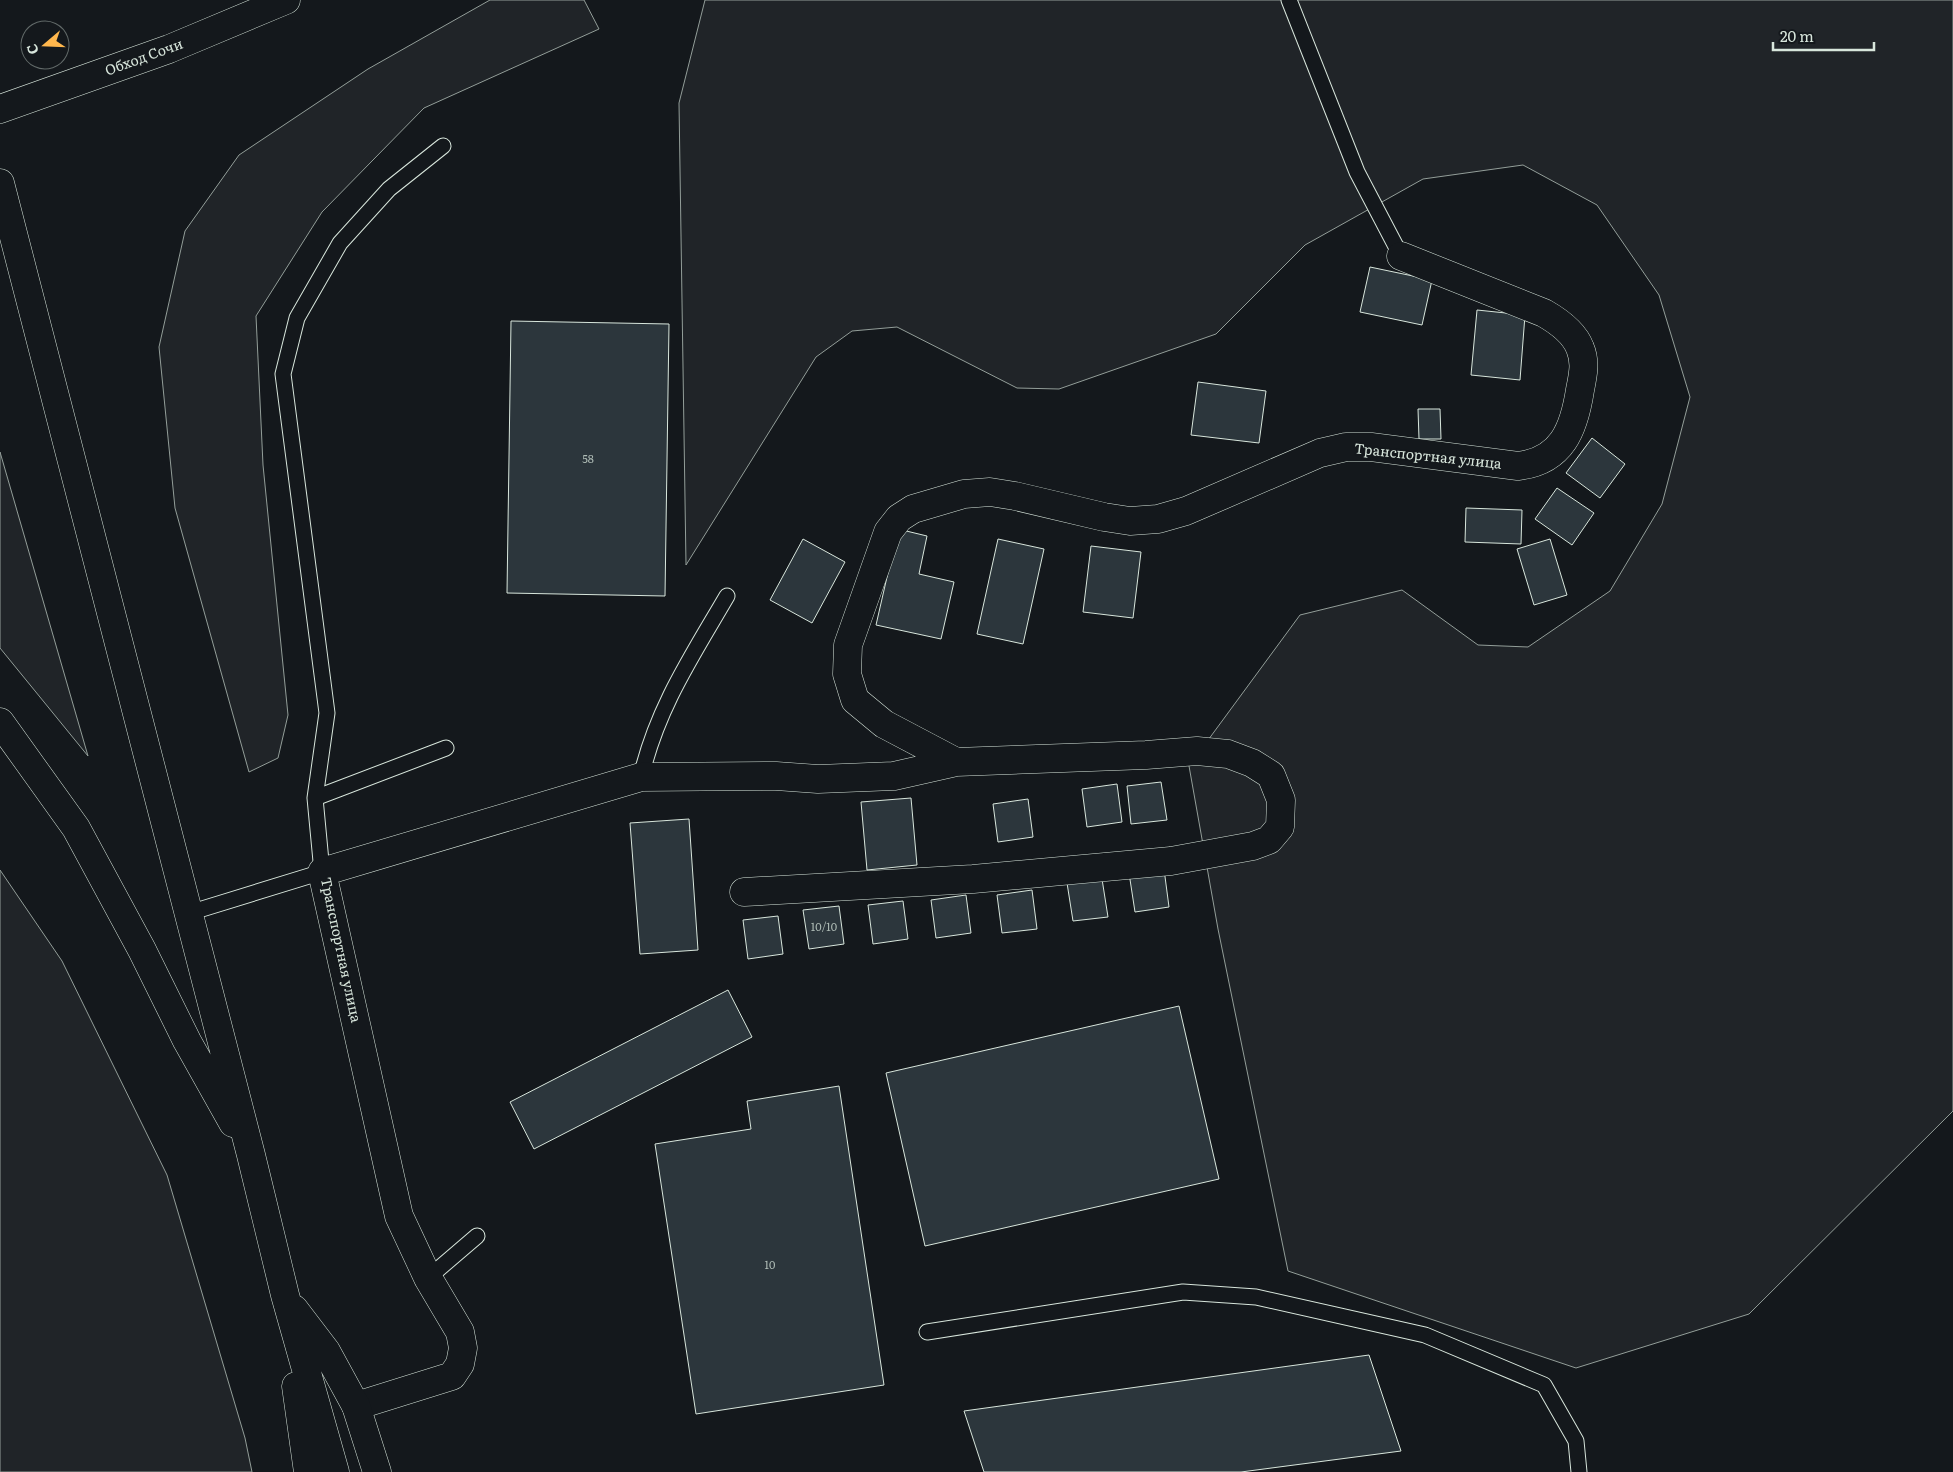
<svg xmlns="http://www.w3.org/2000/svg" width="1953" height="1472" viewBox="0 0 1953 1472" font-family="Literata,serif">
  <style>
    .green { fill: #202428; stroke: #939e99 }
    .building { fill: #2c363c; stroke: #d8e6dc }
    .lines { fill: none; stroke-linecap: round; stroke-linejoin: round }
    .service-casing { stroke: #d8e6dc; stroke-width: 17 }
    .minor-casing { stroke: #d8e6dc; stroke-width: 29 }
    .secondary-casing { stroke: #d8e6dc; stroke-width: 29 }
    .trunk-casing { stroke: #d8e6dc; stroke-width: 29 }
    .service { stroke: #14181c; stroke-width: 15 }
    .minor { stroke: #14181c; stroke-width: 28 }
    .secondary { stroke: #14181c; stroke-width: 28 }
    .trunk { stroke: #14181c; stroke-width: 28 }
    .labels { text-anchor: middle; stroke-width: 4; stroke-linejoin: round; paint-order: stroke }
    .number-label { font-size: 11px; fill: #adbab4 }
    .street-label { font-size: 14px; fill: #d8e6dc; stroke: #14181c }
  </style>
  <rect width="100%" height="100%" fill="#14181c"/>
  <path class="green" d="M490,0H584L599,29L424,108L322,212L256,316L263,465L288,715L278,758L249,772L175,508L159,347L185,231L239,155L368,69Z
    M705,0H1953V1111L1749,1314L1576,1368L1288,1271L1218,929L1189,766L1300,615L1402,590L1478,645L1528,647L1610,591L1662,504L1690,397L1659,295L1597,205L1523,165L1423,179L1305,245L1216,334L1059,389L1017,388L897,327L852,331L816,357L686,565L679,103Z
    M0,452L88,756L0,648Z
    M0,870L62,961L167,1175L245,1438L252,1472H0Z"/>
  <path class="building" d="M1370,267L1432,280L1422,325L1360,312Z
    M1477,310L1525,315L1520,380L1471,375Z
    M511,321L669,324L665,596L507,593Z
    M1198,382L1266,391L1259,443L1191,435Z
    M1418,409H1440L1441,439H1419Z
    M1592,438L1625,464L1600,498L1566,473Z
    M1557,488L1594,513L1572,545L1535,519Z
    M1466,508L1522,510L1521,544L1465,542Z
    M898,529L927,536L919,574L954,582L941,639L876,625Z
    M803,539L845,562L812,623L770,600Z
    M998,539L1044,549L1023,644L977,634Z
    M1550,539L1567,595L1534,605L1517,549Z
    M1091,546L1141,552L1133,618L1083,612Z
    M1161,782L1167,820L1131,824L1127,786Z
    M1117,784L1122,822L1087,827L1082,789Z
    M911,798L917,865L867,870L861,802Z
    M1028,799L1033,837L998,842L993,804Z
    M689,819L698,950L640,954L630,823Z
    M1164,869L1169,907L1135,912L1129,873Z
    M1102,879L1108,917L1073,921L1067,883Z
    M1032,890L1037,929L1002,933L997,895Z
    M966,895L971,933L936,938L931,900Z
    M903,901L908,939L873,944L868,905Z
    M839,906L844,944L809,949L803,910Z
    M778,916L783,954L748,959L743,920Z
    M728,990L752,1037L534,1149L510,1102Z
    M1179,1006L1219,1179L925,1246L886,1073Z
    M839,1086L884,1385L696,1414L655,1144L751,1129L747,1101Z
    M1369,1355L1401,1451L1241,1472H984L964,1411Z"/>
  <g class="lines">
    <defs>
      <path id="service" d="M1289,0L1357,172L1401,256
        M641,777C657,708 692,656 727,596
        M315,798L446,748
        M189,913L322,872L315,798L327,713L283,374L297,318L340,243L389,189L443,146
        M428,1278L477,1236
        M927,1332L1183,1292L1256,1297L1425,1335L1544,1385L1576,1441L1579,1472"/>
      <path id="minor" d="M956,762L884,724L855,700L847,674L848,645L888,532L899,518L913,509L964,494L990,492L1015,496L1104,517L1130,521L1158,519L1186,511L1320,453L1346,447H1371L1518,466C1562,461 1574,429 1580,390C1583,375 1586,362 1580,348C1574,332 1558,321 1544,313L1401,256
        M356,1406L452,1376L460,1364L463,1348L460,1332L428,1278L399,1216L322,872L641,777L776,776L818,779L894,776L956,762L1146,755L1197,751L1228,754L1252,763L1271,775L1281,800L1280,827L1269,840L1253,846L1171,861L973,879L744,892"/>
      <path id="secondary" d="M0,183L251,1155L285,1295L335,1472
        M0,722L76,828L142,950L187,1041L233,1123
        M294,1309L326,1351L356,1406L377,1472
        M296,1386L308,1472"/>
      <path id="trunk" d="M0,109L169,49L286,0"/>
    </defs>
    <use href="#service" class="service-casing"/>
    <use href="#minor" class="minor-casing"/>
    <use href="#secondary" class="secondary-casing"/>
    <use href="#trunk" class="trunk-casing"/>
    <use href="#service" class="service"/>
    <use href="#minor" class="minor"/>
    <use href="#secondary" class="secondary"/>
    <use href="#trunk" class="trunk"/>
  </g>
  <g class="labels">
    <g class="number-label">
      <text x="588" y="463">58</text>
      <text x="824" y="931">10/10</text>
      <text x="770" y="1269">10</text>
    </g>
    <g class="street-label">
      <text transform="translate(144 57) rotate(-20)" y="5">Обход Сочи</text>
      <text transform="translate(1428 456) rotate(6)" y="5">Транспортная улица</text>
      <text transform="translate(341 950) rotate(78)" y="5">Транспортная улица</text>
    </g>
  </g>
  <g transform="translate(45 45) rotate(251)"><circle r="24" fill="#14181c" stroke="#626a69"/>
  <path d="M0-4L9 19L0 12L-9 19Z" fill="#ffb74d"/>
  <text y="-8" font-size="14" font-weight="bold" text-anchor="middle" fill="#d8e6dc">С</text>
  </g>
  <path d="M1773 42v8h101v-8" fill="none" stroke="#d8e6dc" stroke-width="2.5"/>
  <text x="1780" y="42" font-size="15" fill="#d8e6dc" stroke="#14181c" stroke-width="4" paint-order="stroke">20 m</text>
</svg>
